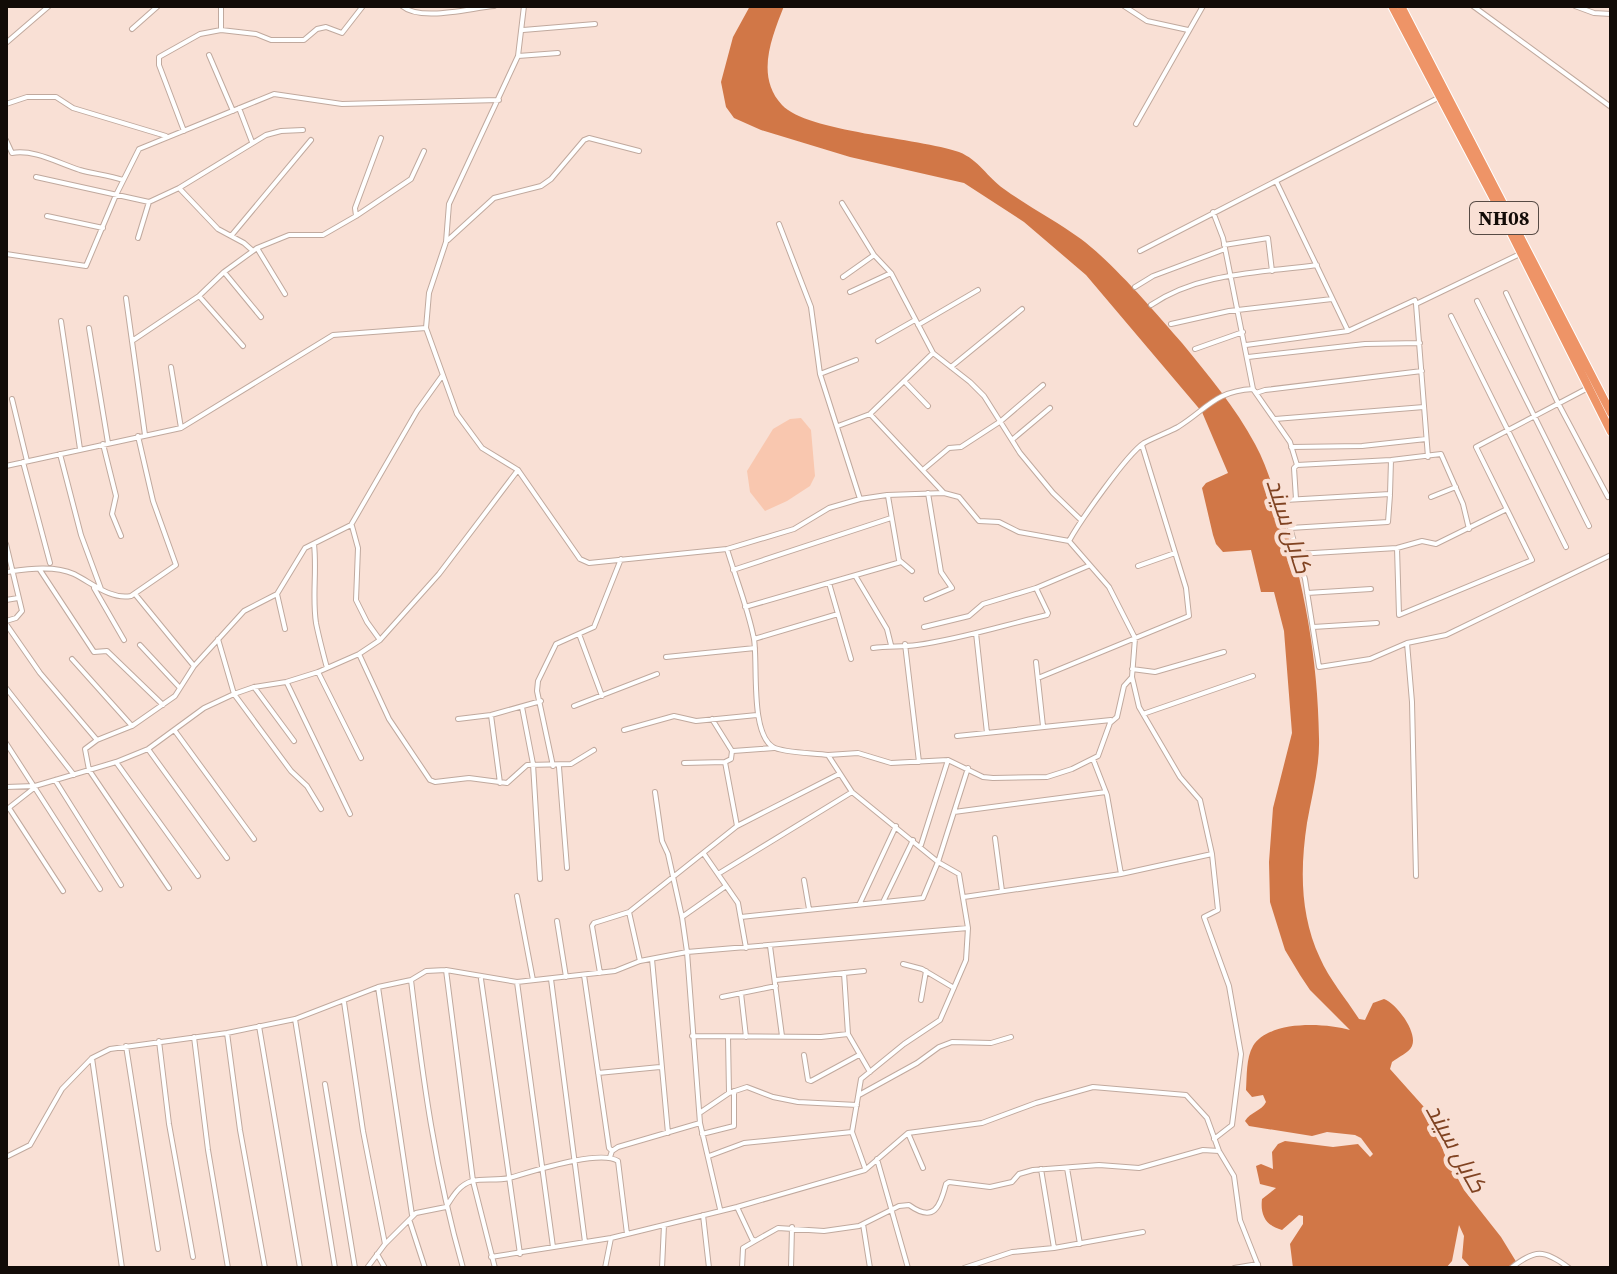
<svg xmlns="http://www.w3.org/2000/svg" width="1617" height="1274" viewBox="0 0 1617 1274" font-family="'Source Serif 4',Cairo,serif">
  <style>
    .green { fill: #f9c7af }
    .water { fill: #d17747 }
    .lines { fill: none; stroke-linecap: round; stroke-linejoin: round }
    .street-casing { stroke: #c0a99e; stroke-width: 6 }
    .highway-casing { stroke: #fff; stroke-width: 10 }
    .street { stroke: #fff; stroke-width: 4 }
    .highway { stroke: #ee9467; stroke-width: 8 }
    .labels { text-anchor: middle; stroke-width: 8; stroke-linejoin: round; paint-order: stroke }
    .shield { fill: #f9e0d5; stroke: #574b45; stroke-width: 2 }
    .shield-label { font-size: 20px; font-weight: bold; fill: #120b07 }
    .water-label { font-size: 24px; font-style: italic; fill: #804322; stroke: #f9e0d5 }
  </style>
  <rect width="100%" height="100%" fill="#f9e0d5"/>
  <path class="green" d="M801,418L811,430L815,476L810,486L787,501L765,511L750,492L747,471L773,429L790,419Z"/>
  <path class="water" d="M750,6H784C772,37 755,76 782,105C807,132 919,138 959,152C979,160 987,177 1004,189C1029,207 1056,221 1081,239C1114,264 1155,312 1182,343C1208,375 1236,408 1255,444C1266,464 1272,485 1279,506C1304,581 1318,659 1319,738C1320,766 1312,795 1307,823C1300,869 1300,915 1320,958C1329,979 1347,1000 1359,1019L1365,1020L1373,1003L1384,999C1396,1003 1418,1032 1412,1046C1409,1053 1398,1057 1392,1062L1390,1069L1432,1116L1444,1153L1464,1190L1501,1237L1520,1268H1471L1462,1258L1464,1236L1459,1225L1452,1261L1446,1268H1293L1290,1244L1303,1224V1216L1299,1215L1282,1230C1266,1226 1260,1215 1262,1199L1276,1188L1260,1184L1256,1166L1261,1164L1273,1169L1272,1152L1278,1144L1285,1141L1333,1147L1358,1144L1370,1157L1373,1154L1361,1138L1355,1135L1327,1132L1312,1136L1249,1126L1245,1121C1250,1112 1262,1111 1266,1102L1263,1095L1252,1097L1246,1090C1247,1076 1246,1058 1253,1046C1269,1020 1325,1023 1350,1030L1310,990L1300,975L1285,950L1270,902L1269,862L1273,808L1292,733L1284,631L1274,592H1261L1251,550L1223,552L1216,544L1213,535L1202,488L1206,483L1228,473L1202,412L1086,275L1024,222L964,183L850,157L761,130L734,118L726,107L721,82L733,37Z"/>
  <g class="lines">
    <defs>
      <path id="street" d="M221,6V30
        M402,6C421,22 470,8 494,6
        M1124,6L1147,21L1188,30
        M1473,6L1611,107
        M1575,6L1594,13L1611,14
        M132,29L158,6
        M523,30L595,24
        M6,43L49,6
        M209,55L233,111
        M518,56L558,53
        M6,104L27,97H56L73,108L166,136
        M239,108L252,142
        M1136,124L1203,6
        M184,131L159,65V57L200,34L221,30L256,34L271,40H304L317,29L326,27L342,33L363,6
        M6,140L12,153C34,149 58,163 80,170C94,174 108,175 123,180
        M36,177L149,202L179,188L266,135L281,131L303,130
        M1276,181L1438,98
        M180,189L218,229L244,243L253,251
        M842,203L874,255L891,273L933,353L970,382L984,396L1020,453L1053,493L1081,520
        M1213,212L1223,238L1253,389L1290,442L1297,465L1391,460L1441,454L1463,504L1469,529
        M47,216L103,228
        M356,216L355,208L381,138
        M779,224L811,307L820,374L860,499
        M231,236L311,140
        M138,238L149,202
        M448,240L494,198L541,186L551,179L584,140L589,138L639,151
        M1224,245L1268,238L1272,271
        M257,248L285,294
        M1140,251L1276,181L1348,331L1415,300L1416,304
        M6,254L86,266L116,195L139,149L274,94L342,104L499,100
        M224,272L261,317
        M843,277L874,255
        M1135,287L1153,276L1225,249
        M850,292L891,273
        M1506,293L1558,403L1608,497
        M199,296L243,346
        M126,298L145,435
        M1477,301L1589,526
        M1151,305C1200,272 1260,273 1317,265
        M1451,316L1566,547
        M61,321L80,449
        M1171,324L1229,311L1332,299
        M918,325L978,290
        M89,328L108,443
        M132,341L199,296L224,272L257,248L289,235H323L356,216L411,179L424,151
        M878,341L915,320
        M1246,345L1348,331
        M1195,349L1243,332
        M1248,357L1365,344L1420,343
        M171,367L181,428
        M951,367L1022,309
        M820,374L856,360
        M905,382L928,406
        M1256,393L1265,390L1422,371
        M12,399L27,461
        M870,414L944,493
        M1275,419L1424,407
        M838,426L870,414L933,353
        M1013,439L1050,408
        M103,444L116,496L112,514L121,536
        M1291,447L1362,446L1426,439
        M60,454L81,535L101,589
        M1428,457L1416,304L1522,253
        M1391,460L1390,494L1285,500L1283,504L1305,579L1319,667L1370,659L1407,643L1412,702L1416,876
        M23,462L50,563
        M6,466L181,428L333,335L426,328
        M924,469L949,448L961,447L1001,421L1043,385
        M518,470L580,559L589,563L727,549L794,529L829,508L860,499L887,495L944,493L959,497L979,521L999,522L1019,532L1069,541
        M888,496L899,560L912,571
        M1431,497L1456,487
        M1296,499L1294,468L1297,465
        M352,526L358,548L356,600L367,622L380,640
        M1290,528L1388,522L1390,495
        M6,544L22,611L16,618L6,621
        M314,544C317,571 312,597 316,623C319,638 323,653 327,668
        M1397,548L1399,615L1532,560L1476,447L1588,388
        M727,549C736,579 748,608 754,639C758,664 750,733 773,747C783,753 815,753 828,755L852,792L938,862L959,874L968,928L966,960L940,1020L904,1044L861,1079L852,1132L865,1168
        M1297,554L1397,548L1422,541L1436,544L1505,510
        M1138,566L1175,553
        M40,570L94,652L107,651L163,705
        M733,570L891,518
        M6,572C28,569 54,565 74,574C92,583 111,600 131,596L176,565L153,501L138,436
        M856,577L887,629L891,645
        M829,583L851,659
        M94,588L124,640
        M1307,593L1371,589
        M135,594L194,666
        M277,594L285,629
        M926,599L952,588L941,572L928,493
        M6,600L18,598
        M745,607L901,562
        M6,624L40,673L97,740
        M924,627L969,616L983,604L1036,588L1088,566
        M1313,627L1377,623
        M976,633L987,733
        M579,634L602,696
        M218,639L234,694L291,771L307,786L321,809
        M754,639L838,614
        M1407,643L1446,635L1611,555
        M905,644L919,762
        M140,645L180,688
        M873,648C888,646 903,647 917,645C961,639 1004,625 1047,615L1048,613L1036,588
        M359,654L389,719L430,780L435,782L469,778L507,783L527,765L571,764L594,750
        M666,657L755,648
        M72,659L132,726
        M1036,662L1043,726
        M1132,669L1155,672L1224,652
        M318,672L361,758
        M1038,678L1189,616L1186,588L1142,445
        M287,683L350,814
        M254,687L294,741
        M6,688L74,775
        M574,706L657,674
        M522,707L533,764L540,879
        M1143,714L1253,676
        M491,715L500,783
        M458,719L491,715L541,701
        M624,730L674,716L696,721L757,715
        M175,731L254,839
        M957,736L1111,720
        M6,743L100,889
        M148,749L227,858
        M733,751L774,748
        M828,755L858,753L891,763L948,760L983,777L993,778L1047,777L1072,769L1098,756L1110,723L1117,717L1124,686L1132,677
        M1093,759L1107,795L1121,874
        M116,762L198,876
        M725,762L737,826
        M684,763L725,762L731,759L732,751L712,719
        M553,766L537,691L538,681L556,644L594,627L621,559
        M559,767L567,868
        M55,780L121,885
        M6,787L35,786L116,762L148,749L204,708L234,694L254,687L286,682L318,672L359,654L380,640L439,574L518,470L482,448L457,414L426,328L429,293L446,242L449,204L518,56L524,6
        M655,792L662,841L668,854L682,917L687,952L700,1123L720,1209
        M9,808L63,891
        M6,810L34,788
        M954,812L1106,792
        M995,838L1002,891
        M921,845L948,760
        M704,854L738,903L746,948
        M718,874L852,792
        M804,880L809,909
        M169,888L89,770L85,749L97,740L132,726L175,696L194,666L244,611L277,594L305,548L351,525L417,411L442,376
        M517,896L533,980
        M964,897L1121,874L1212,854
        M884,900L913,840
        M860,903L896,826
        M682,917L726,886
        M741,917L923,898L938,862L968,768
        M557,921L566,977
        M770,946L782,1036
        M652,959L668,1133
        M640,961L629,912L737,826L839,774
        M903,964L922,969L954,988
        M446,970L473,1181L495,1268
        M600,973L592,926L594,923L629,912
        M844,973L848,1034L870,1072
        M584,975L609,1148L612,1151
        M481,979L520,1254
        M551,979L585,1242
        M411,980C423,1080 435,1170 463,1268
        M776,980L864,971
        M517,982L553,1247
        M378,987L412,1215
        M741,993L746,1037
        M722,997L776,986
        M921,1000L926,971
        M344,1002L363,1131L385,1244
        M295,1019L335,1268
        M259,1026L300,1268
        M227,1033L240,1130L265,1268
        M692,1036L821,1037L848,1034
        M194,1037L208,1150L228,1268
        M728,1037L729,1093
        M159,1041L169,1124L193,1257
        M126,1046L158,1249
        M804,1055L808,1080L811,1081L859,1055
        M92,1058L122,1268
        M598,1073L660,1067
        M325,1084L355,1268
        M859,1095L917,1063L939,1047L952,1042L991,1043L1011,1037
        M701,1112L729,1093L747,1087L773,1097L798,1102L857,1105
        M908,1133L923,1168
        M702,1134L734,1126V1091
        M1214,1139L1232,1125L1241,1054L1229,986L1204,917L1218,910L1212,854L1200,800L1180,777L1139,707L1132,677L1135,638L1109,587L1069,541C1080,521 1127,454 1144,443C1155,437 1167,433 1178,427C1207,409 1215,391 1253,389
        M709,1156L744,1143L852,1132
        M6,1157L30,1145L62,1089L92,1058L110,1049L227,1033L295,1019L378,987L411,980L426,971L446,970L517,982L615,971L640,961L687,952L968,928
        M610,1157L612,1151L618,1147L700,1123
        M877,1159L908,1268
        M1067,1168L1080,1244
        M1041,1169L1054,1248
        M737,1207L752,1239L755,1241L778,1228L824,1231L859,1226L899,1206L909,1205C934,1223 940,1207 946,1184L949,1182L990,1187L1012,1182L1019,1174L1033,1170L1099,1165L1139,1168L1203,1150L1219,1151
        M703,1215L709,1268
        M410,1222L425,1268
        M863,1224L870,1268
        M377,1254L385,1268
        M491,1257L611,1238L737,1207L865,1170L908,1133L982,1123L1036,1103L1093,1087L1186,1095L1207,1118L1219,1151L1234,1176L1240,1220L1259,1268
        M367,1268L385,1244L416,1213L446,1207C453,1196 459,1185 472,1181C483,1178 497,1181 509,1178C531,1172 599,1149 618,1161L627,1234
        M605,1268L611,1238
        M662,1268L664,1225
        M742,1268L743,1248L755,1241
        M791,1268L792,1227
        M964,1268L1012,1252L1054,1248L1143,1232
        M1234,1268L1258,1264
        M1511,1268C1535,1249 1544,1249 1569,1268"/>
      <path id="highway" d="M1392,6L1497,205L1611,432
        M1401,6L1611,413"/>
    </defs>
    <use href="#street" class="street-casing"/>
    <use href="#highway" class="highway-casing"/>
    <use href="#street" class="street"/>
    <use href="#highway" class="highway"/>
  </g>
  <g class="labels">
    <rect class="shield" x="1470" y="202" width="68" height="32" rx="6"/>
    <g class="shield-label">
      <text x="1504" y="225">NH08</text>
    </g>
    <g class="water-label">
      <text transform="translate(1289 526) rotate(72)" y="8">کابل سيند</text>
      <text transform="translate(1456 1148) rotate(61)" y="8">کابل سيند</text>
    </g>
  </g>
  <rect width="1617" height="1274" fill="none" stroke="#120b07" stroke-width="16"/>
</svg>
